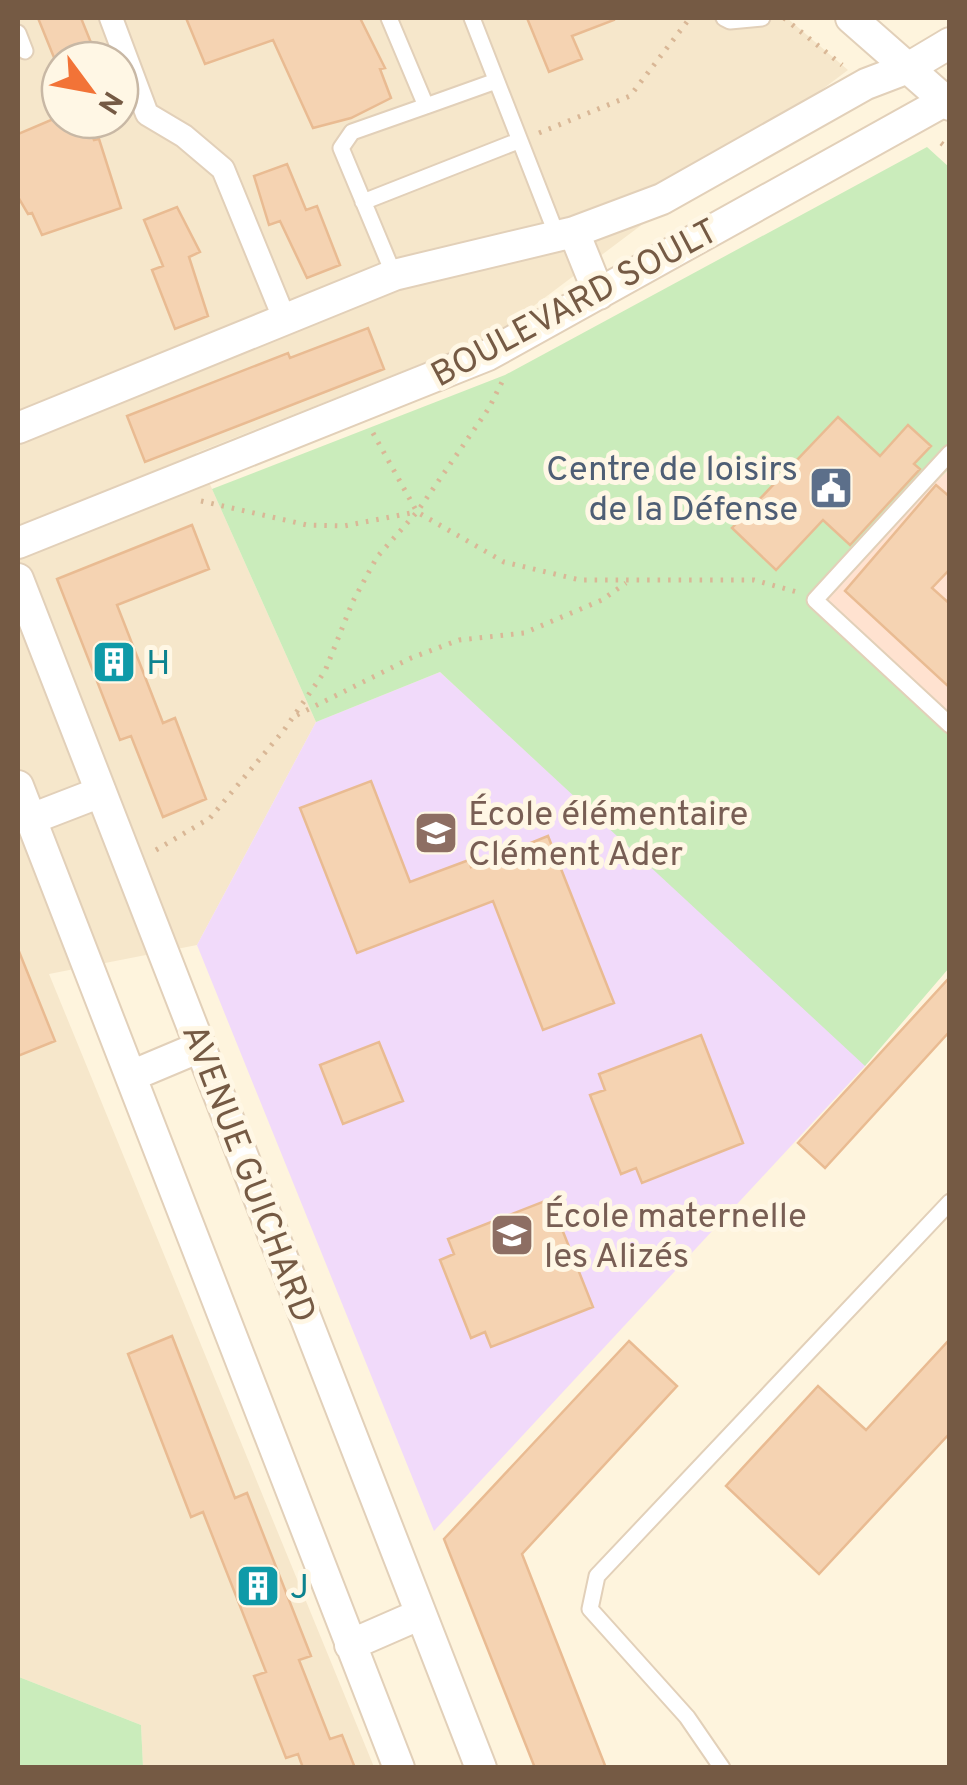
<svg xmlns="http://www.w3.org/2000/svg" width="967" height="1785" viewBox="0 0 967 1785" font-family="Overpass,sans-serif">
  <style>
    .residential { fill: #f6e7cb; fill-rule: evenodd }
    .commercial { fill: #ffe2d0 }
    .education { fill: #f1dafa }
    .green { fill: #caecbb }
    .building { fill: #f5d3b2; stroke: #e9bb92; stroke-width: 2.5 }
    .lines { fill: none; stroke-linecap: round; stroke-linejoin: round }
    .service-casing { stroke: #e2d0b9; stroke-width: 19 }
    .pedestrian-casing { stroke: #e2d0b9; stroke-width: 26 }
    .minor-casing { stroke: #e2d0b9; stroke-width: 34 }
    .path { stroke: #d9b796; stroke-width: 5; stroke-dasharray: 2.5 8; stroke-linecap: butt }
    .service { stroke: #fff; stroke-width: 15 }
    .pedestrian { stroke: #fff; stroke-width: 22 }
    .minor { stroke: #fff; stroke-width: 30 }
    .labels { text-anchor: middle; stroke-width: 10; stroke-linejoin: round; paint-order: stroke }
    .street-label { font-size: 35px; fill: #755a44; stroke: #fff7e5 }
    .service-label { font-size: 35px; fill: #4e5e75; stroke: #fff7e5; text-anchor: end }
    .culture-label { font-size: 35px; fill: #0d838f; stroke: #fff7e5; text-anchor: start }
    .education-label { font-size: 35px; fill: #785e54; stroke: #fff7e5; text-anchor: start }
  </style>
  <rect width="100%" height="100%" fill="#fef4dd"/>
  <path class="residential" d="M18,18H787L848,70L495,335L196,453L316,722L197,945L49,974L374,1767H143L141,1725L19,1677ZM60,60H120V120H60Z"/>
  <path class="commercial" d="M949,469V725L815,600Z"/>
  <path class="education" d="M440,672L866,1065L434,1531L197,945L316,722Z"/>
  <path class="green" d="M927,147L949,167V469L815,600L949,725V968L865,1066L440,672L316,722L212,489L505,375Z
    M18,1668L19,1677L141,1725L143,1767H18Z"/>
  <path class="building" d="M38,18H81L98,60H55Z
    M186,18H360L385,68L380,69L391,98L351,118L313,128L273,40L205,64Z
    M527,18H614V20L572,36L582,59L549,72Z
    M51,120H86L94,140L99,139L121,208L42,235L32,213L28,214L18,197V134Z
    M287,164L306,210L317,206L340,265L307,278L280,221L269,225L254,176Z
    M177,207L200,252L189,257L208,316L175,329L152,270L163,266L144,220Z
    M368,328L384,369L145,462L127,416L288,353L290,358Z
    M838,417L880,456L908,425L931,446L914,464L920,469L850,545L823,520L776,570L732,528Z
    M936,485L950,497V569L932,588L950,604V688L845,591Z
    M192,525L209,569L117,605L163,723L175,718L206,799L163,817L131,736L120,740L57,579Z
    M371,781L410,882L469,860L471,867L548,836L614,1003L543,1030L493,901L357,953L300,808Z
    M18,949L55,1041L18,1056Z
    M950,977V1031L825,1168L798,1143Z
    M701,1035L743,1143L642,1183L636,1168L621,1174L590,1095L605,1090L599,1074Z
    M379,1042L403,1101L343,1124L320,1065Z
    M550,1199L593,1307L491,1347L485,1332L471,1338L440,1260L454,1254L448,1239Z
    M172,1336L235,1498L247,1493L311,1656L299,1660L330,1739L342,1735L355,1768H303L298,1754L286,1758L254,1676L266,1672L203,1512L191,1517L128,1354Z
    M950,1339V1433L819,1574L726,1486L818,1386L866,1430Z
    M629,1341L677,1386L522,1554L606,1768H535L444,1539Z"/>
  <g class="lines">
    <defs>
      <path id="service" d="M389,18L426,106L352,132L341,148L394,275
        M472,18L556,233
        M724,18L730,21L762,18
        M18,33L25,51
        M426,106L496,81
        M363,202L518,141
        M950,453L815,600L950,725
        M722,1768L687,1717L590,1609L597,1576L950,1202"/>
      <path id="pedestrian" d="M111,18L147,114L184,136L223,169L284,318"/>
      <path id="minor" d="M851,18L950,105
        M574,232L599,294
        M18,428L394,275L574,232L662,199L866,84L908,68L950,43
        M18,543L488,355L950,98
        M18,579L481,1768
        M18,786L399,1768
        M31,819L101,792
        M131,1076L200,1047
        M350,1645L421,1614"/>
    </defs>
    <use href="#service" class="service-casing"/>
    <use href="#pedestrian" class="pedestrian-casing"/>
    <use href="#minor" class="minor-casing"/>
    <path class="path" d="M784,18L842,65
      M539,133L630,96L690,18
      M941,143L950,150
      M373,433L417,512L504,562L580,580H754L797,592
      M201,501L307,525L344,526L416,512
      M297,715L411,658L459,640L524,633L602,600L626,583
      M156,850L210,818L284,730L325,671L353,601L377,557L417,512L489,408L503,380"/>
    <use href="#service" class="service"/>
    <use href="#pedestrian" class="pedestrian"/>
    <use href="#minor" class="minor"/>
  </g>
  <defs>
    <symbol id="civic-square" viewBox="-11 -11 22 22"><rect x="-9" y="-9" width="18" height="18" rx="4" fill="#5c6f8a" stroke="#fff7e5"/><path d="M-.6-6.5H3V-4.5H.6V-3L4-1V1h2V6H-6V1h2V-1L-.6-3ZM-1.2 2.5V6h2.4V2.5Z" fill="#fff"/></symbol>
    <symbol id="building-square" viewBox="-11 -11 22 22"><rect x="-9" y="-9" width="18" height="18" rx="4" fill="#0f9aa8" stroke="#fff7e5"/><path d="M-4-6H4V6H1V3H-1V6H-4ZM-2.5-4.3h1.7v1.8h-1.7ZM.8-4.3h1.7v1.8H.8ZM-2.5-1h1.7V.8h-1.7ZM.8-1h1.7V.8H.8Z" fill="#fff"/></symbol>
    <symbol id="school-square" viewBox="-11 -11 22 22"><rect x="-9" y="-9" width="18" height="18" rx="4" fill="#8d6e63" stroke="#fff7e5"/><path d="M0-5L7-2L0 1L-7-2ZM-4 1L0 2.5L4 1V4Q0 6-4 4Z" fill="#fff"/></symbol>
  </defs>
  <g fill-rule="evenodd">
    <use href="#civic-square" x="806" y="463" width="50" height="50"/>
    <use href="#building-square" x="89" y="637" width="50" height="50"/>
    <use href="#school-square" x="411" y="808" width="50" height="50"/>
    <use href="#school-square" x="487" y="1210" width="50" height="50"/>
    <use href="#building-square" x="233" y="1561" width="50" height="50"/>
  </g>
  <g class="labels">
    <g class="street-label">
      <text transform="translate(574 302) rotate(-28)" y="12">BOULEVARD SOULT</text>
      <text transform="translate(250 1173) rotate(69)" y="12">AVENUE GUICHARD</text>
    </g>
    <g class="service-label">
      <text x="798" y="480">Centre de loisirs<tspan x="798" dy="40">de la Défense</tspan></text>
    </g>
    <g class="culture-label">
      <text x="146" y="674">H</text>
      <text x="290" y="1598">J</text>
    </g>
    <g class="education-label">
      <text x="468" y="825">École élémentaire<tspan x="468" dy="40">Clément Ader</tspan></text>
      <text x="544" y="1227">École maternelle<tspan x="544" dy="40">les Alizés</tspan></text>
    </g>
  </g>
  <rect width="967" height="1785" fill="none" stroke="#755a44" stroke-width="40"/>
  <g transform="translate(90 90) rotate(122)"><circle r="48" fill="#fff7e5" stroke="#c8b8a5" stroke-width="2.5"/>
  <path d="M0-8L18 38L0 25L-18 38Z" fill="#f27337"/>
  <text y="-15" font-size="28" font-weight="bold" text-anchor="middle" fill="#755a44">N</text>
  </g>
</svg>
